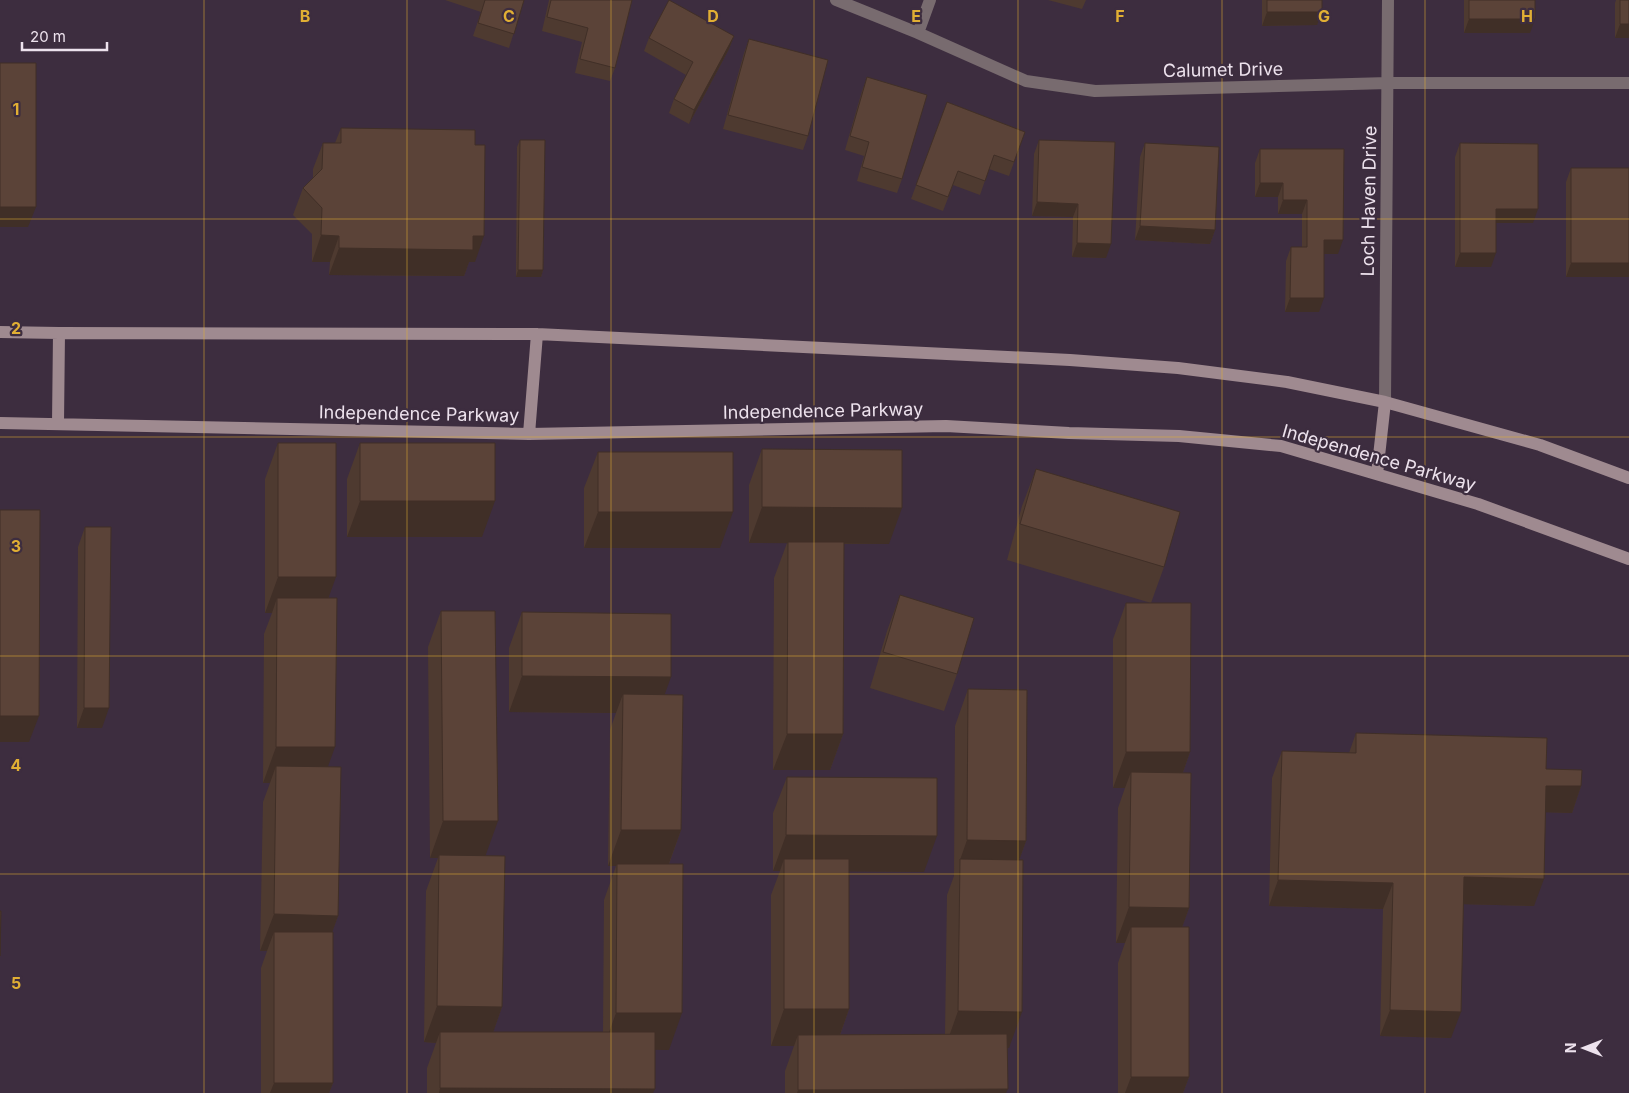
<svg xmlns="http://www.w3.org/2000/svg" width="1629" height="1093" viewBox="0 0 1629 1093" font-family="Inter,sans-serif">
  <style>
    .lines { fill: none; stroke-linecap: round; stroke-linejoin: round }
    .street { stroke: #786b6f; stroke-width: 12 }
    .secondary { stroke: #9f8a90; stroke-width: 12 }
    .wall { fill: #4e3a30 }
    .shaded-wall { fill: #402f27 }
    .building { fill: #5b4338; stroke: #402f27 }
    .grid { fill: none; stroke: #e1af34; stroke-width: 1; stroke-opacity: 0.55 }
    .labels { text-anchor: middle; stroke-width: 4.5; stroke-linejoin: round; paint-order: stroke }
    .street-label { font-size: 18px; fill: #ede2ed; stroke: #3d2d3f }
    .grid-label { font-size: 16px; text-anchor: middle; font-weight: bold; fill: #e1af34; stroke: #3d2d3f; stroke-width: 4.5; stroke-linejoin: round; paint-order: stroke }
  </style>
  <rect width="100%" height="100%" fill="#3d2d3f"/>
  <g class="lines">
    <path class="street" d="M836,0L918,33L1026,81L1095,91L1388,83H1629
      M918,33L930,0
      M1385,402L1388,0"/>
    <path class="secondary" d="M0,332L59,333L537,334L1070,360L1178,368L1287,382L1385,402L1540,445L1629,478
      M0,423L529,434L946,426L1069,433L1179,436L1281,446L1478,504L1629,559
      M58,423L59,333
      M529,434L537,334
      M1377,474L1385,402"/>
  </g>
  <path class="wall" d="M445,0H524L509,48L473,36L481,12Z
    M549,0H632L615,68L610,81L575,73L582,42L542,31Z
    M1048,0H1086L1082,9Z
    M1262,0H1322L1317,25L1262,26Z
    M1464,0H1535L1530,33H1464Z
    M1616,0H1629V38H1615V3Z
    M734,36L729,49L689,124L669,113L674,99L686,75L644,51L649,38Z
    M749,39L808,136L803,150L723,129L744,53Z
    M867,77L902,179L897,193L857,181L864,156L845,150L862,91Z
    M947,102L1025,132L1009,176L989,169L980,195L953,185L943,211L911,199Z
    M341,128L475,262H469L464,276L329,275L330,262H312V234L293,215L303,188L313,178V169L323,143H335Z
    M520,140L543,270L541,277H516L517,147Z
    M1039,140L1115,142L1106,258L1072,257L1073,217L1032,216L1034,154Z
    M1145,143L1215,230L1210,244L1135,240L1140,157Z
    M1460,143L1533,223H1496L1491,267H1455V157Z
    M1260,149H1344L1338,254H1324L1319,312H1285L1286,261L1291,247H1302V214H1278V197H1255V163Z
    M1571,168L1629,277H1566V182Z
    M278,443L329,598L328,767L338,916L332,932L333,1083L329,1093H261V968L267,951H260L263,802L270,783H263L264,634L272,613H265V479Z
    M360,443L482,537H347V479Z
    M762,449L889,544H844L843,734L830,770H773L774,578L787,543H749V485Z
    M598,452L720,548H584V488Z
    M1036,469L1164,567L1151,603L1007,560L1022,506Z
    M85,527L102,728H77L78,547Z
    M900,595L957,674L944,711L870,688L887,631Z
    M1126,603L1190,752L1183,772L1189,908L1182,927L1189,1077L1183,1093H1118V963L1125,943H1116L1118,808L1125,788H1113V639Z
    M441,611L485,856L502,1007L493,1032H603L604,900L616,866H608L610,730L616,713L509,712V648L522,612L664,695L681,830L669,864V1050L655,1049L653,1093H427V1068L436,1043L424,1042L426,891L438,858H430L428,647Z
    M968,689L1026,841L1019,860L1009,1048H1007L1006,1093H785V1071L794,1046H771V895L780,871H773V813L787,777L924,872L849,871V1009L840,1035L945,1034L947,895L954,876L955,726Z
    M1356,733L1546,769L1581,786L1572,813L1545,812L1534,906L1463,904L1451,1038L1380,1036L1383,909L1269,906L1272,778L1282,751L1349,753Z"/>
  <path class="shaded-wall" d="M1267,12H1322L1317,25L1262,26Z
    M1469,19H1535L1530,33H1464Z
    M1620,24H1629V38H1615Z
    M734,36L729,49L689,124L694,110Z
    M1260,183H1283L1278,197H1255Z
    M1283,200H1307L1302,214H1278Z
    M1037,202L1078,204L1073,217L1032,216Z
    M0,207H36L28,227H0Z
    M1496,209H1538L1533,223H1491Z
    M1140,226L1215,230L1210,244L1135,240Z
    M321,235L339,236L330,262H312Z
    M473,236H484L475,262H469L464,276L329,275L339,248Z
    M1324,240H1343L1338,254H1319Z
    M1077,243L1111,244L1106,258L1072,257Z
    M1460,253H1496L1491,267H1455Z
    M1571,263H1629V277H1566Z
    M518,270H543L541,277H516Z
    M1290,298H1324L1319,312H1285Z
    M360,501H495L482,537H347Z
    M762,507L902,508L889,544L749,543Z
    M598,512H733L720,548H584Z
    M278,577H336L323,613L277,598L272,613H265Z
    M522,676L671,677L658,713L623,694L616,713L509,712Z
    M84,708H109L102,728H77Z
    M0,716H39L29,742H0Z
    M787,734H843L830,770H773Z
    M276,747H335L322,783L276,766L270,783H263Z
    M1126,752H1190L1177,789L1131,772L1125,788H1113Z
    M1546,786H1581L1572,813L1536,812Z
    M443,821H498L485,857L439,855L438,858H430Z
    M621,830H681L668,866L617,864L616,866H608Z
    M786,835L937,836L924,872L784,871V859L780,871H773Z
    M967,840L1026,841L1013,877L960,860Z
    M1464,877L1544,879L1534,906L1455,904Z
    M1278,880L1393,883L1383,909L1269,906Z
    M1129,907L1189,908L1176,944L1131,927L1125,943H1116Z
    M274,914L338,916L325,952L274,932L267,951H260Z
    M437,1006L502,1007L489,1044L440,1032L436,1043L424,1042Z
    M784,1009H849L836,1046L798,1035L794,1046H771Z
    M1390,1010L1461,1012L1451,1038L1380,1036Z
    M958,1011L1022,1012L1009,1048H945Z
    M616,1013H682L669,1050L603,1049Z
    M1131,1077H1189L1183,1093H1125Z
    M274,1083H333L329,1093H270Z
    M440,1088L655,1089L653,1093H439Z
    M1008,1089L1006,1093H797L798,1090Z"/>
  <path class="building" d="M485,0H524L514,34L478,23Z
    M551,0H632L615,68L580,59L588,28L547,17Z
    M669,0L734,36L694,110L674,99L693,62L649,38Z
    M1267,0H1322V12H1267Z
    M1469,0H1535V19H1469Z
    M1620,0H1629V24H1620Z
    M749,39L828,60L808,136L728,115Z
    M0,63H36V207H0Z
    M867,77L927,95L902,179L862,167L869,142L850,136Z
    M947,102L1025,132L1014,162L994,155L985,181L958,171L948,197L916,185Z
    M341,128L475,130V145H485L484,236H473V250L339,248V236L321,235L322,208L303,188L322,169L323,143H341Z
    M520,140H545L543,270H518Z
    M1039,140L1115,142L1111,244L1077,243L1078,204L1037,202Z
    M1145,143L1219,147L1215,230L1140,226Z
    M1460,143L1538,144V209H1496V253H1460Z
    M1260,149H1344L1343,240H1324V298H1290L1291,247H1307V200H1283V183H1260Z
    M1571,168H1629V263H1571Z
    M278,443H336V577H278Z
    M360,443H495V501H360Z
    M762,449L902,450V508L762,507Z
    M598,452H733V512H598Z
    M1036,469L1180,512L1164,567L1020,524Z
    M0,510H40L39,716H0Z
    M85,527H111L109,708H84Z
    M788,542H844L843,734H787Z
    M900,595L974,618L957,674L883,652Z
    M277,598H337L335,747H276Z
    M1126,603H1191L1190,752H1126Z
    M441,611H495L498,821H443Z
    M522,612L671,614V677L522,676Z
    M968,689L1027,690L1026,841L967,840Z
    M623,694L683,695L681,830H621Z
    M1356,733L1547,738L1546,769L1582,770L1581,786H1546L1544,879L1464,877L1461,1012L1390,1010L1393,883L1278,880L1282,751L1356,753Z
    M276,766L341,767L338,916L274,914Z
    M1131,772L1191,773L1189,908L1129,907Z
    M787,777L937,778V836L786,835Z
    M439,855L505,856L502,1007L437,1006Z
    M784,859H849V1009H784Z
    M960,859L1023,860L1022,1012L958,1011Z
    M617,864H683L682,1013H616Z
    M0,911H1L0,956Z
    M1131,927H1189V1077H1131Z
    M274,932H333V1083H274Z
    M440,1032H655V1089L440,1088Z
    M1007,1034L1008,1089L798,1090V1035Z"/>
  <path class="grid" d="M204,0V1093M407,0V1093M611,0V1093M814,0V1093M1018,0V1093M1222,0V1093M1425,0V1093M0,219H1629M0,437H1629M0,656H1629M0,874H1629"/>
  <g class="labels">
    <g class="street-label">
      <text transform="translate(1223 70) rotate(-1)" y="6">Calumet Drive</text>
      <text transform="translate(1369 201) rotate(-89)" y="6">Loch Haven Drive</text>
      <text transform="translate(823 411) rotate(-1)" y="6">Independence Parkway</text>
      <text transform="translate(419 414) rotate(1)" y="6">Independence Parkway</text>
      <text transform="translate(1379 458) rotate(16)" y="6">Independence Parkway</text>
    </g>
  </g>
  <g class="grid-label">
    <text x="305" y="22">B</text>
    <text x="509" y="22">C</text>
    <text x="713" y="22">D</text>
    <text x="916" y="22">E</text>
    <text x="1120" y="22">F</text>
    <text x="1324" y="22">G</text>
    <text x="1527" y="22">H</text>
    <text x="16" y="115">1</text>
    <text x="16" y="334">2</text>
    <text x="16" y="552">3</text>
    <text x="16" y="771">4</text>
    <text x="16" y="989">5</text>
  </g>
  <g transform="translate(1584 1048) rotate(270)" stroke="#3d2d3f" stroke-width="4" paint-order="stroke">
  <path d="M0-4L9 19L0 12L-9 19Z" fill="#ede2ed"/>
  <text y="-8" font-size="14" font-weight="bold" text-anchor="middle" fill="#ede2ed">N</text>
  </g>
  <path d="M22 42v8h85v-8" fill="none" stroke="#ede2ed" stroke-width="2.5"/>
  <text x="30" y="42" font-size="15" fill="#ede2ed" stroke="#3d2d3f" stroke-width="4" paint-order="stroke">20 m</text>
</svg>
